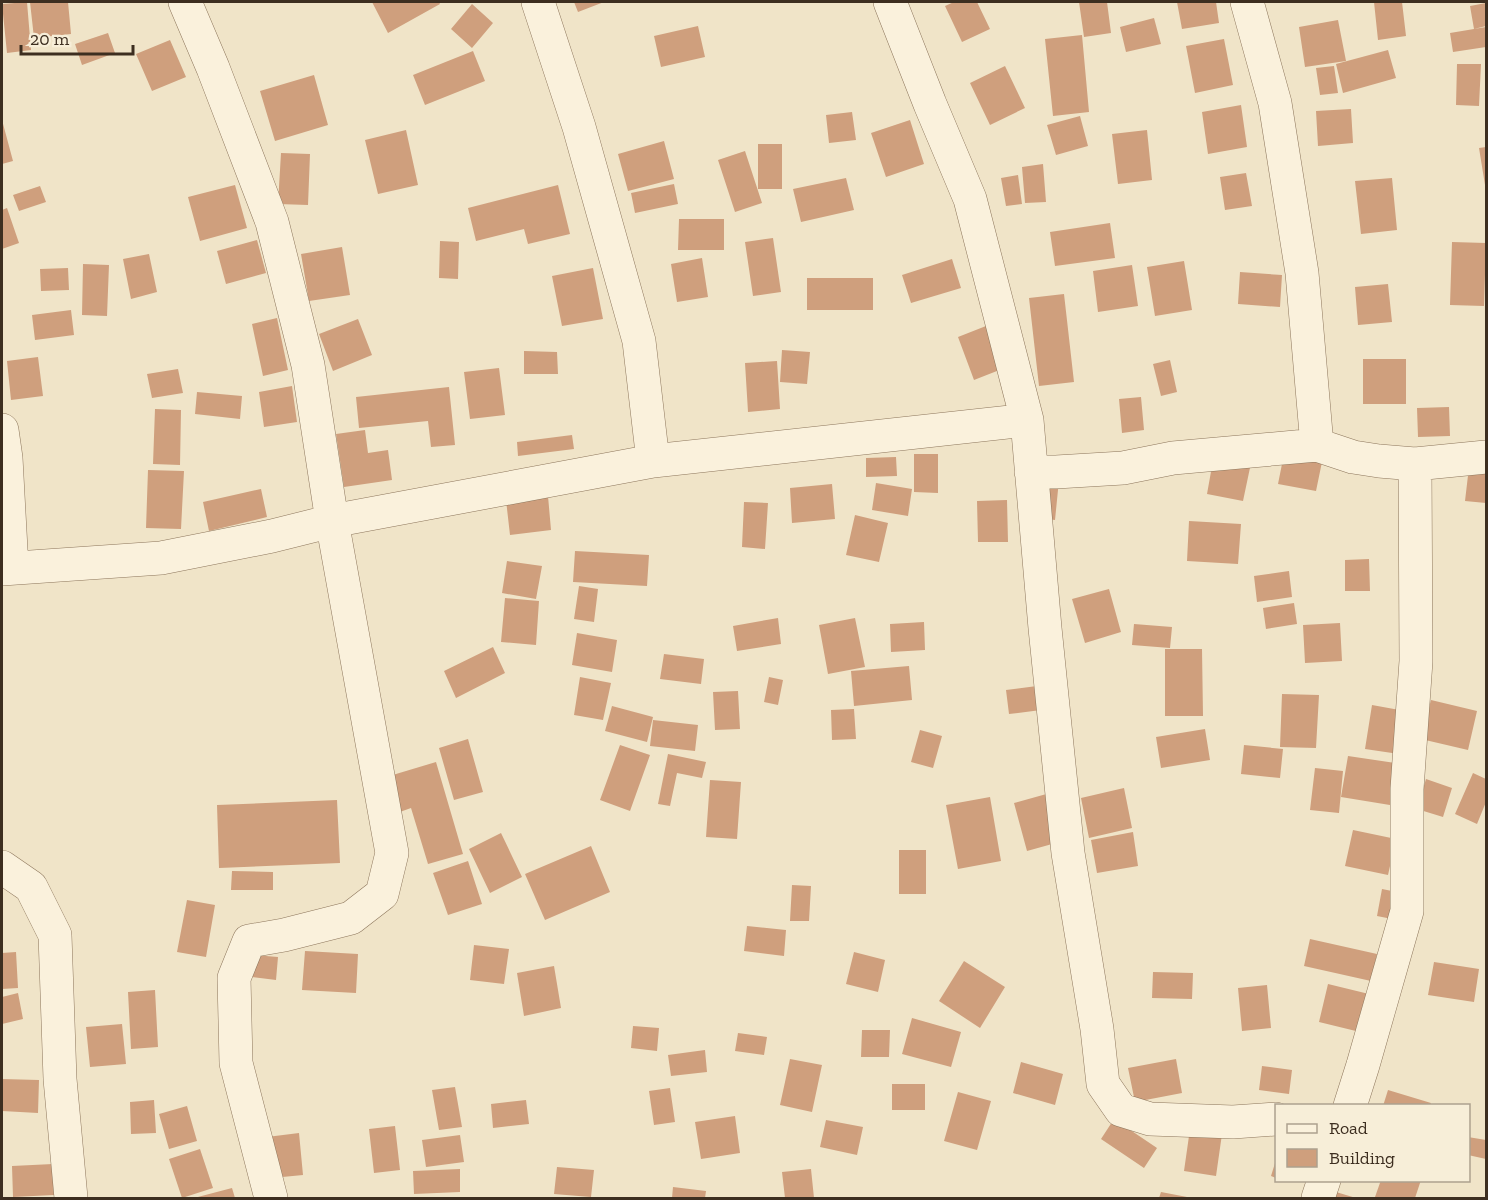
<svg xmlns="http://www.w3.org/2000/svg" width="1488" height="1200" viewBox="0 0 1488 1200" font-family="'Zilla Slab',serif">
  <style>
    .building { fill: #cf9f7d }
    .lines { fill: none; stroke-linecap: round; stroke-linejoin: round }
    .minor-casing { stroke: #8d765c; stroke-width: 34 }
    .minor { stroke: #faf1dc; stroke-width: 33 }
  </style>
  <rect width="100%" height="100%" fill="#f0e4c8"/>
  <path class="building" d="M27,2L31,50L7,53L2,4Z
    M30,2H68L71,34L34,38Z
    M372,2H439L440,4L388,33Z
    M574,2H604L578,12Z
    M954,2H977L990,29L962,42L945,6Z
    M1079,2H1107L1111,33L1084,37Z
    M1177,2H1216L1219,23L1182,29Z
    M1374,2H1402L1406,36L1378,40Z
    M1486,3V26L1474,29L1470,6Z
    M472,4L493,23L472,48L451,29Z
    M1154,18L1161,44L1126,52L1120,27Z
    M1338,20L1346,61L1305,67L1299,27Z
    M698,26L705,57L661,67L654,36Z
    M1486,27V47L1453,52L1450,33Z
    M108,33L115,53L82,65L75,44Z
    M1082,35L1089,112L1053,116L1045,39Z
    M1224,39L1233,85L1195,93L1186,46Z
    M170,40L186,77L152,91L136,54Z
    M1388,50L1396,78L1343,93L1336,64Z
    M473,51L485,81L425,105L413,75Z
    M1457,64H1481L1479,106L1456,105Z
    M1005,66L1025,108L990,125L970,83Z
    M1334,66L1338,93L1320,95L1316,68Z
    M314,75L328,125L275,141L260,91Z
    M1241,105L1247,147L1208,154L1202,112Z
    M1351,109L1353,143L1318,146L1316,111Z
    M852,112L856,140L829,143L826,115Z
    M1080,116L1088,146L1056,155L1047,125Z
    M2,120L13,161L2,164Z
    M910,120L924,164L886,177L871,133Z
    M406,130L418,185L378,194L365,140Z
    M1147,130L1152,180L1118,184L1112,134Z
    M664,141L674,179L628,191L618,154Z
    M758,144H782V189H758Z
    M1486,147V185H1485L1479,148Z
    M745,151L762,203L735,212L718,160Z
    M281,153L310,154L308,205L278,204Z
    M1043,164L1046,202L1025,203L1022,167Z
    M1246,173L1252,206L1225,210L1220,177Z
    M1018,175L1022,204L1006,206L1001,178Z
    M846,178L854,210L801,222L793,189Z
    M1392,178L1397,230L1361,234L1355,181Z
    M674,184L678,204L635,213L631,193Z
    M235,185L247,228L200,241L188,197Z
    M558,185L570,234L528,244L524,229L476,241L468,208Z
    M40,186L46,202L19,211L13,195Z
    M7,208L19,243L2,249V210Z
    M679,219H724V250H678Z
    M1110,223L1115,258L1055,266L1050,232Z
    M773,238L781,292L753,296L745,242Z
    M257,240L266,273L226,284L217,251Z
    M440,241L459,242L458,279L439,278Z
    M1452,242L1486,243L1484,306L1450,305Z
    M342,247L350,295L309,301L301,254Z
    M149,254L157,292L131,299L123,259Z
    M702,258L708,297L677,302L671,264Z
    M952,259L961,288L911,303L902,275Z
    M1184,261L1192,310L1155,316L1147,267Z
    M83,264L109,265L107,316L82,315Z
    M1132,265L1138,306L1098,312L1093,271Z
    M68,268L69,290L41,291L40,269Z
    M593,268L603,319L562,326L552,276Z
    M1240,272L1282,275L1280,307L1238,304Z
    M807,278H873V310H807Z
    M1388,284L1392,322L1358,325L1355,287Z
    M1064,294L1074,382L1039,386L1029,298Z
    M71,310L74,335L35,340L32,315Z
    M277,318L288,370L263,376L252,324Z
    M358,319L372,355L333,371L319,334Z
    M986,326L1002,369L974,380L958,337Z
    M782,350L810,352L807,384L780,382Z
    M524,351L557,352L558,374H524Z
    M38,357L43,396L11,400L7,361Z
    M1363,359H1406V404H1363Z
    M1170,360L1177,392L1161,396L1153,364Z
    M777,361L780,409L748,412L745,363Z
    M499,368L505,415L470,419L464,372Z
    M178,369L183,393L152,398L147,374Z
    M292,386L297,422L264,427L259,392Z
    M449,387L455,445L431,447L428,421L359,428L356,397Z
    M197,392L242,396L240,419L195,414Z
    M1141,397L1144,430L1122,433L1119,399Z
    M1449,407L1450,436L1418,437L1417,408Z
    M155,409L181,410L180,465L153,464Z
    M365,430L368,453L388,450L392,480L344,487L336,434Z
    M572,435L574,449L518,456L517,442Z
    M1285,449L1323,457L1316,491L1278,484Z
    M914,454H938V493L914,492Z
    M1214,455L1251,463L1243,501L1207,494Z
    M896,457L897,476L866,477V458Z
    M1469,467L1486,469V503L1465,501Z
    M148,470L184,471L181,529L146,528Z
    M1042,478L1059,480L1055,520L1038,518Z
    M876,483L912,489L908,516L872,510Z
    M832,484L835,519L792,523L790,488Z
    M261,489L267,517L209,531L203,502Z
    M548,496L551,530L510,535L506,500Z
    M1007,500L1008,542H978L977,501Z
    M744,502L768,503L765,549L742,547Z
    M855,515L888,523L879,562L846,555Z
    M1189,521L1241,524L1238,564L1187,561Z
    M575,551L649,555L647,586L573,582Z
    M1369,559L1370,591H1345V560Z
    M507,561L542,566L536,599L502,593Z
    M1289,571L1292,597L1257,602L1254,576Z
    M579,586L598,589L594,622L574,619Z
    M1109,589L1121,632L1085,643L1072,599Z
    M505,598L539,601L536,645L501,642Z
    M1294,603L1297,624L1266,629L1263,608Z
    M778,618L781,644L737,651L733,626Z
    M855,618L865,667L828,674L819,625Z
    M924,622L925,650L891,652L890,624Z
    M1340,623L1342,661L1305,663L1303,625Z
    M1134,624L1172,627L1170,648L1132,645Z
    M577,633L617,640L612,672L572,665Z
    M493,647L505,673L456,698L444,671Z
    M1165,649H1202L1203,716H1165Z
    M664,654L704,659L701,684L660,679Z
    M909,666L912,700L854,706L851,671Z
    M580,677L611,683L603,720L574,715Z
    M769,677L783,680L778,705L764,702Z
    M1037,686L1041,710L1009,714L1006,690Z
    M738,691L740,729L715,730L713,692Z
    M1282,694L1319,695L1316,748L1280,747Z
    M1431,700L1477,711L1468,750L1421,739Z
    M1372,705L1405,711L1399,754L1365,749Z
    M612,706L653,717L647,742L605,731Z
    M854,709L856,739L832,740L831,710Z
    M653,720L698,725L695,751L650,746Z
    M1205,729L1210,760L1161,768L1156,737Z
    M920,730L942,736L933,768L911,762Z
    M468,739L483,792L454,800L439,748Z
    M620,745L650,755L630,811L600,800Z
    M1244,745L1283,749L1280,778L1241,774Z
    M668,754L706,762L702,778L677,773L670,806L658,804Z
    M1348,756L1402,764L1396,806L1341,797Z
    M436,762L463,854L428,864L411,808L397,813L386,777Z
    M1315,768L1343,771L1339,813L1310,810Z
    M1473,773L1486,779V802L1477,824L1455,814Z
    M1426,779L1452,788L1443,817L1417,809Z
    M710,780L741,782L737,839L706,837Z
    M1124,788L1132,828L1089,838L1081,798Z
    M1050,793L1063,841L1027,851L1014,803Z
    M990,797L1001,861L958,869L946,805Z
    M337,800L340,863L219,868L217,805Z
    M1353,830L1396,839L1388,875L1345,866Z
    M1133,832L1138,866L1097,873L1091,840Z
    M501,833L522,877L490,893L469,849Z
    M591,846L610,892L545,920L525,874Z
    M899,850H926V894H899Z
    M468,861L482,904L448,915L433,873Z
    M232,871L273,872V890H231Z
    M792,885L811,886L809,921H790Z
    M1382,889L1402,893L1397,920L1377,916Z
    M187,900L215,905L206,957L177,952Z
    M747,926L786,930L784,956L744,951Z
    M1310,939L1377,954L1371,981L1304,966Z
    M474,945L509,949L504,984L470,980Z
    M305,951L358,954L356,993L302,990Z
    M16,952L18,988L2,989V953Z
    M854,952L885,960L878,992L846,984Z
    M254,955L278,957L276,980L252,977Z
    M964,961L1005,987L980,1028L939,1001Z
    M1434,962L1479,969L1474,1002L1428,995Z
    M554,966L561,1008L524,1016L517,973Z
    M1153,972L1193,973L1192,999L1152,998Z
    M1328,984L1369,994L1360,1032L1319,1022Z
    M1267,985L1271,1028L1242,1031L1238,988Z
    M155,990L158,1047L131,1049L128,992Z
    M18,993L23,1019L2,1024V997Z
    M912,1018L961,1032L951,1067L902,1054Z
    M122,1024L126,1064L90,1067L86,1027Z
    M633,1026L659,1028L657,1051L631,1048Z
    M862,1030H890L889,1057H861Z
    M738,1033L767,1037L764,1055L735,1051Z
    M705,1050L707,1072L671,1076L668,1055Z
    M790,1059L822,1065L812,1112L780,1105Z
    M1176,1059L1182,1093L1135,1102L1128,1068Z
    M1021,1062L1063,1074L1055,1105L1013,1093Z
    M1262,1066L1292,1070L1289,1094L1259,1090Z
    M2,1079L39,1080L38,1113L2,1111Z
    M892,1084H925V1110H892Z
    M455,1087L462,1127L439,1130L432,1090Z
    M670,1088L675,1122L654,1125L649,1091Z
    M1388,1090L1431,1103L1430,1106H1383Z
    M958,1092L991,1101L977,1150L944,1141Z
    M154,1100L156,1133L131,1134L130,1102Z
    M526,1100L529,1124L493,1128L491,1104Z
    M187,1106L197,1141L169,1149L159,1114Z
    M735,1116L740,1153L701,1159L695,1122Z
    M1114,1119L1157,1148L1144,1168L1101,1139Z
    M826,1120L863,1127L857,1155L820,1147Z
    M395,1126L400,1170L374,1173L369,1129Z
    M1190,1129L1222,1134L1216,1176L1184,1171Z
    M299,1133L303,1175L272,1178L267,1137Z
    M460,1135L464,1162L426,1167L422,1140Z
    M1468,1137L1486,1140V1159L1468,1155Z
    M200,1149L213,1188L182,1198L169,1159Z
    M1276,1160V1178L1271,1176Z
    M53,1164L54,1195L13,1197L12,1166Z
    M557,1167L594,1170L591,1197L554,1194Z
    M460,1169V1192L414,1194L413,1171Z
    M811,1169L814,1198H785L782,1172Z
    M1381,1180H1421L1415,1198H1380L1375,1197Z
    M673,1187L706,1191L705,1198H672Z
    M232,1188L235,1198H194Z
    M1161,1192L1187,1197V1198H1159Z
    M1336,1192L1356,1198H1334Z"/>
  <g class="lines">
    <defs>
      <path id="minor" d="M185,2L213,68L272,222L308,365L332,521L392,853L382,894L351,918L284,935L249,941L234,978L236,1063L271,1198
        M538,2L579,127L639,341L653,461
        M890,2L930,104L970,199L1027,420L1045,628L1068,853L1097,1029L1103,1084L1121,1110L1150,1119L1233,1122L1276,1119
        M1247,2L1275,103L1302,273L1317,445
        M2,430L6,458L12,568
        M1031,472H1056L1123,468L1173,458L1317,445L1353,457L1379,461L1415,464L1486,457
        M2,569L161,558L272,536L332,521L653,461L1027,420
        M2,867L31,887L55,935L60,1079L71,1198
        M1350,1106L1363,1065L1407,911V789L1416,661L1415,464
        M1318,1198L1324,1180"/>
    </defs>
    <use href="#minor" class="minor-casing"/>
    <use href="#minor" class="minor"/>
  </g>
  <rect width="1488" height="1200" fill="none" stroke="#3d2e20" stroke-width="6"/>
  <rect x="1275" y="1104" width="195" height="78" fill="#f7eed8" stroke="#ada18e" stroke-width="1.5"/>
  <rect x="1287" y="1124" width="30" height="9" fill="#faf1dc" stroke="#ada18e" stroke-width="1.5"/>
  <text x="1329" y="1134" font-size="18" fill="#3d2e20">Road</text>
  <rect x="1287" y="1149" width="30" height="18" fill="#cf9f7d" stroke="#ada18e" stroke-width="1.5"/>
  <text x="1329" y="1164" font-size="18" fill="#3d2e20">Building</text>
  <path d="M21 45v9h112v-9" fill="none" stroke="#3d2e20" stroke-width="3"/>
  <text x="30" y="45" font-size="18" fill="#3d2e20" stroke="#f7eed8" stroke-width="4.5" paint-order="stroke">20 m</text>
</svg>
